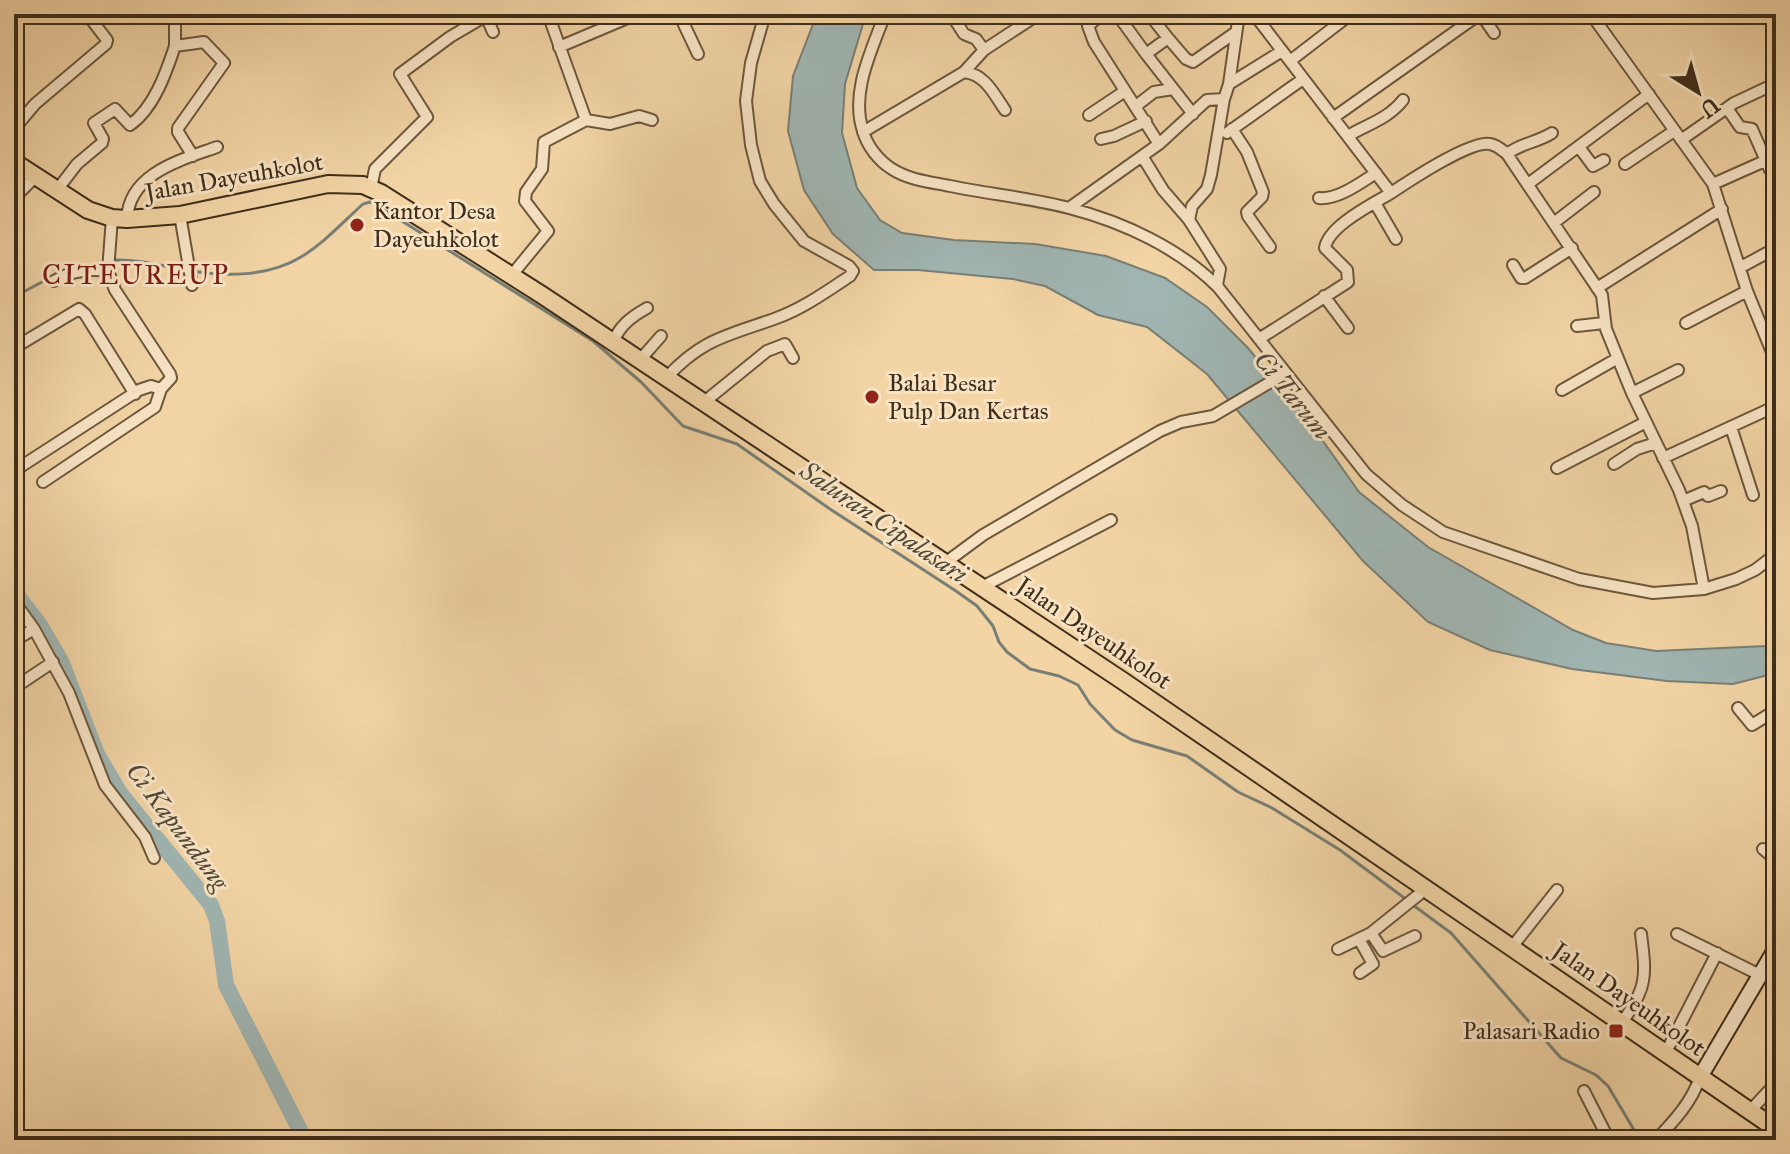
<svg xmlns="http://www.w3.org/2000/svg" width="1790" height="1154" viewBox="0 0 1790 1154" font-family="'IM FELL Great Primer',serif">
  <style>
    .water { fill: #a0b5b2; stroke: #797f75; stroke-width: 2 }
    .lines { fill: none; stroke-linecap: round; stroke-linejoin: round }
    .stream { stroke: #797f75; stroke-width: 3 }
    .river { stroke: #a0b5b2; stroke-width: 16 }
    .street-casing { stroke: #6c583d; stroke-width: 14 }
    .secondary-casing { stroke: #3f2e1a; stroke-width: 18 }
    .primary-casing { stroke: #3f2e1a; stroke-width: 20 }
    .street { stroke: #f7e3c4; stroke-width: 10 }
    .secondary { stroke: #f7e3c4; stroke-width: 14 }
    .primary { stroke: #f2d4a5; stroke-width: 16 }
    .poi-dot { fill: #8f2418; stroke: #f7e3c4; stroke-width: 3 }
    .labels { text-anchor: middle; stroke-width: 6; stroke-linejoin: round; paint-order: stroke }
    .street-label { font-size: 24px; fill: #3f2e1a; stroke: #f7e3c4 }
    .poi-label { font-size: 24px; fill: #3f2e1a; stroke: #f7e3c4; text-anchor: start }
    .water-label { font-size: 26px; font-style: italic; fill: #524938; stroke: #f7e3c4 }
    .quarter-label { font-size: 28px; letter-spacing: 2px; fill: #7a1f14; stroke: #f7e3c4 }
  </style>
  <rect width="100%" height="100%" fill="#f2d4a5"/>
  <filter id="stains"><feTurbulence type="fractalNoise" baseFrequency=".0025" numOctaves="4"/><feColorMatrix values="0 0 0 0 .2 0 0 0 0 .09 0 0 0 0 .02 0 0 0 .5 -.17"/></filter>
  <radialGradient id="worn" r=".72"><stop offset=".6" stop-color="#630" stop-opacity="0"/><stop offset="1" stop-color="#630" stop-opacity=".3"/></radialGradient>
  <path class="water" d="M817,14H866L845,84L842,133L857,188L880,220L902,233L954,240L1035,244L1106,256L1165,278L1207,307L1248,348L1316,431L1359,492L1428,547L1573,630L1606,643L1656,651L1766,646L1776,641V673L1733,684L1667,681L1572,669L1490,650L1428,622L1363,561L1207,374L1147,327L1098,315L1045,286L1013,279L918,270H874L833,234L804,190L788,131L793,76Z"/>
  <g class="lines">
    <path class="stream" d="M113,260C139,259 161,266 186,270C224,277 268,277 301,257C324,243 343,222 363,204L370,202L378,206L593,341L641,382L683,426L737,444L830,509L956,591L977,606L993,626L999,642L1007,652L1030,669L1059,676L1078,685L1090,704L1115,730L1132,740L1187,756L1238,792L1272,808L1340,850L1407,900
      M89,265L106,262
      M14,297L55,275
      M1413,905L1451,933L1561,1058L1596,1075L1608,1086L1640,1140"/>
    <path class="river" d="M14,591L40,625L61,661L97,754L120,793L211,905L217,921L226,985L305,1140"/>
    <defs>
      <path id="street" d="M175,14V46L204,42L224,63L178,128V132L193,156
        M548,14L586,120
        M679,14L698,54
        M885,14C872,50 850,92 863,131C867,146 879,161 892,169C909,180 930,182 950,186C989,194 1031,198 1069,208C1123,222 1179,248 1218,287L1366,474L1402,505L1443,532L1579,579L1653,593L1704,589L1736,579L1755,570L1776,554
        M951,14L964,34L976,39L984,50
        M1102,14L1088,26L1094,42L1159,144
        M1117,14L1146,54
        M1149,14L1168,38
        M1254,14L1391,193C1409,181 1471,140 1490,144C1497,145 1502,150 1507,154L1602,295L1606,329L1632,393L1679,490L1692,526L1704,589
        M1481,14L1494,33
        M1591,14L1713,184L1747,291L1776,362
        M486,16L493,32
        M559,47L637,14
        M1290,61L1351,14
        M964,72C985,74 994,94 1005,110
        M1229,84L1282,51
        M1136,106L1154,92L1173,89
        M1727,108L1740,127L1752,129L1770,170L1776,167
        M1193,114L1146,54L1168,38L1186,59L1193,62L1236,32
        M1089,115L1125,91
        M1333,118L1480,14
        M14,129L35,104L106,44L107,40L87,14
        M1232,129L1247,152L1263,192L1262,197L1247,212L1248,216L1270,247
        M863,132L964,72L984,50L1039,14
        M1227,133L1303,79
        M1348,136C1368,124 1388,119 1403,100
        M1101,139L1114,136L1146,121
        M1681,140L1734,103L1768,87L1776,94
        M1579,147L1593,166L1604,160
        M1507,154C1521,143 1536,143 1552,133
        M1142,156L1163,190L1189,220L1220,269L1217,285
        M1625,164L1674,131
        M1528,184L1649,94
        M1713,184L1767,160
        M371,188L375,169L427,117L400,74L450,37L489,14
        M57,190L77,164L102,143L103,139L94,123L115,109L130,125C154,108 166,73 175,46
        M14,198L36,176
        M1319,198C1338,200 1360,183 1376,173
        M1375,203L1396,239
        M1069,208L1159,144L1207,100L1224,99
        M180,215L192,285
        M127,219C129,173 181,160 217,147
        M1189,220L1192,206L1207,189L1211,175L1224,99L1229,84L1239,14
        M1555,222L1594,192
        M1513,265L1521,278H1525L1572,248
        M1741,267L1776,248
        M511,276L548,231L525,201L526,192L542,169L544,142L586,120L610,124L639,116L652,120
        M54,281C71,271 88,268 108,271
        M1597,288L1722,209
        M1324,296L1348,328
        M1686,323L1747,291
        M1577,326L1604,323
        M1259,339L1348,282L1347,270L1325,248C1328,226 1373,204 1391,193
        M613,343C619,326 631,317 647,308
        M14,348L79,309L85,314L135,394
        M639,361L661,336
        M666,378C702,339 726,336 774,319C802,309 826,292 850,276L853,271L849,266L804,241L774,204L760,181L751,145L746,101L751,63L765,14
        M1562,390L1618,358
        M1632,393L1678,370
        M703,403L767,351L785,344L793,358
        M1731,427L1753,495
        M1663,458L1776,406
        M1614,464L1637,449L1656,443
        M1557,468L1646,422
        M14,471L139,390L151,386L161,389L171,378L170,374L115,290L108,271L112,218
        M43,482L155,407L161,389
        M1683,501L1704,492L1708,496L1721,491
        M945,563L983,535L1160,431L1181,422L1213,416L1286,373
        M982,587L1111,520
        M14,601L34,629L69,693L105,785L145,837L154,858
        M14,641L34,629
        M14,688L53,662
        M1738,708L1752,725L1776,710
        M1763,849L1776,860
        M1371,933L1383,951L1415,936
        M1677,934L1760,975
        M1359,939L1373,964L1360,973
        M1512,947L1557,890
        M1338,949L1371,933L1427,888
        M1622,1022C1648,988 1646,974 1641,934
        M1666,1052L1717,953
        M1584,1091L1609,1140
        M1750,1111L1776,1083
        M1656,1140C1674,1121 1692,1102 1700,1077"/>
      <path id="secondary" d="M1700,1077L1776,948"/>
      <path id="primary" d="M14,162L88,210L112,218L127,219L180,215L328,184L363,185L381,193L542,295L1123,681L1776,1129"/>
    </defs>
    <use href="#street" class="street-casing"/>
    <use href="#secondary" class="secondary-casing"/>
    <use href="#primary" class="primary-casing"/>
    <use href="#street" class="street"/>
    <use href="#secondary" class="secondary"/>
    <use href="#primary" class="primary"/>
  </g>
  <g class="poi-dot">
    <circle cx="357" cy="225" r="8"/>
    <circle cx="872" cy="397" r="8"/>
    <rect x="1608" y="1023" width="16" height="16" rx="4"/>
  </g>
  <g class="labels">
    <g class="street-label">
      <text transform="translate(234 177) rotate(-10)" y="8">Jalan Dayeuhkolot</text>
      <text transform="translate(1094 633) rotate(34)" y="8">Jalan Dayeuhkolot</text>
      <text transform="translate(1629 999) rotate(35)" y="8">Jalan Dayeuhkolot</text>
    </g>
    <g class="poi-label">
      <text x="373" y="219">Kantor Desa<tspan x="373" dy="28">Dayeuhkolot</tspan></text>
      <text x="888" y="391">Balai Besar<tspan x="888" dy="28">Pulp Dan Kertas</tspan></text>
      <text x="1600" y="1039" text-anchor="end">Palasari Radio</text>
    </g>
    <g class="water-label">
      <text transform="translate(1293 395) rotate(51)" y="9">Ci Tarum</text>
      <text transform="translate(884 522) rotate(34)" y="9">Saluran Cipalasari</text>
      <text transform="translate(178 826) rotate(53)" y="9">Ci Kapundung</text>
    </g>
    <g class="quarter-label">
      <text x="136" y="284">CITEUREUP</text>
    </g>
  </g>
  <rect width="1790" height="1154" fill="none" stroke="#f2d4a5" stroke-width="48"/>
  <rect x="16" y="16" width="1758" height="1122" fill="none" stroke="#3f2e1a" stroke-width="4"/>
  <rect x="24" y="24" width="1742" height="1106" fill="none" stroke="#3f2e1a" stroke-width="2"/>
  <g transform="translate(1698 92) rotate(143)" stroke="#f7e3c4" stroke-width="6" paint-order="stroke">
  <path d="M0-6L14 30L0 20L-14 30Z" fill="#3f2e1a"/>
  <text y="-12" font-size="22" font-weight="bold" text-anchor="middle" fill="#3f2e1a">U</text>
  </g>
  <rect width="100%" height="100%" filter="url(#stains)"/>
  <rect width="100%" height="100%" fill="url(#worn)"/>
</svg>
